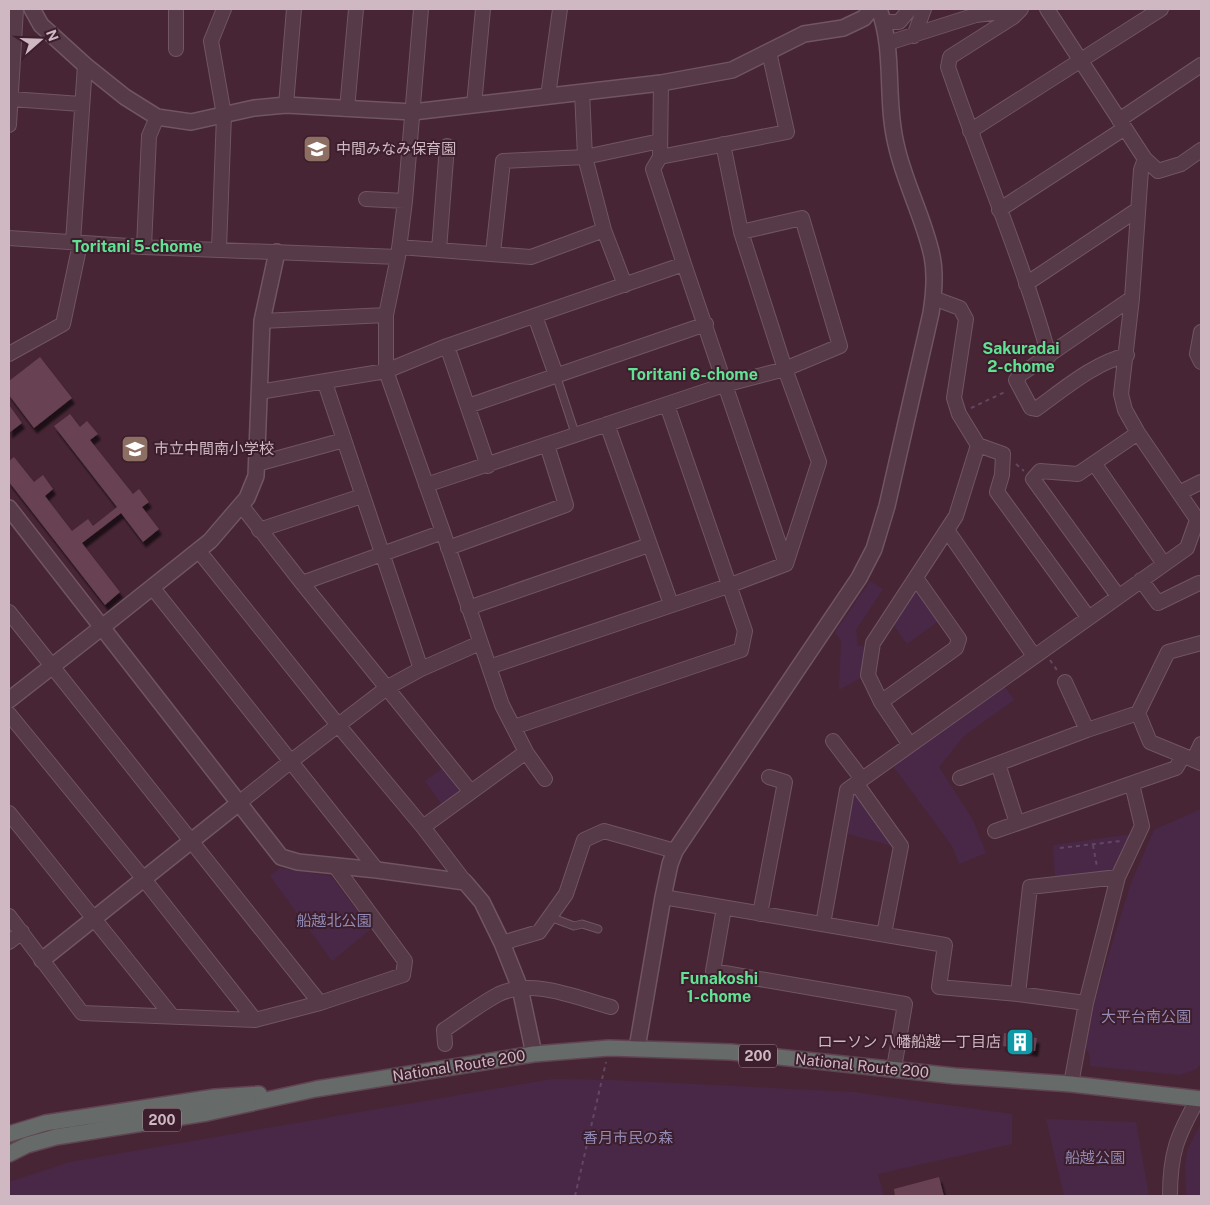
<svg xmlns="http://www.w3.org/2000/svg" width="1210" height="1205" viewBox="0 0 1210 1205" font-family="'Public Sans','Noto Sans JP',sans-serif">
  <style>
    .green { fill: #492847 }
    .building { fill: #674252; filter: url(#shadow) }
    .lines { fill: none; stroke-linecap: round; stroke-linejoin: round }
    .service-casing { stroke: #705562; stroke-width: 9 }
    .minor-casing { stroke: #705562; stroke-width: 16 }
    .tertiary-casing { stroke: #705562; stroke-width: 18 }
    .trunk-casing { stroke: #614452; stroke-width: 18 }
    .path { stroke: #634662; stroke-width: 2; stroke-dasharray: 4 4; stroke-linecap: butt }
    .service { stroke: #563a47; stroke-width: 7 }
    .minor { stroke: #563a47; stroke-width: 14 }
    .tertiary { stroke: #563a47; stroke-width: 15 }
    .trunk { stroke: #666a69; stroke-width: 15 }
    .labels { text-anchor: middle; stroke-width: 4; stroke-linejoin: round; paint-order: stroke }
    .shield { fill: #3c1e2c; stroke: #a38a95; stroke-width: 1 }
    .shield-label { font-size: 14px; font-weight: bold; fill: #cfb8c2 }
    .poi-label { font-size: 15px; fill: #cfb8c2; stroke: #3c1e2c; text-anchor: start }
    .park-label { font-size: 15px; fill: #928ab5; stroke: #3c1e2c }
    .street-label { font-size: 15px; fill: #cfb8c2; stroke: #3c1e2c }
    .neighbourhood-label { font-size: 16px; font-weight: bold; fill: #61e193; stroke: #3c1e2c }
  </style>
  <defs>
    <filter id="shadow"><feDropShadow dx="3" dy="5.5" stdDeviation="1" flood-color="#0009"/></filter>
  </defs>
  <rect width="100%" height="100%" fill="#472535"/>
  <path class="green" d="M870,581L883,589L856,630L858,646L866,647L862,677L839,690L841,641L835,632Z
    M917,588L940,620L907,644L893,624Z
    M1005,687L1014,700L964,736L939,767L973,820L986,853L959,864L952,846L893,766Z
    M443,768L461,792L443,806L425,781Z
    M857,792L896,847L848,834L852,796Z
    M1201,809V1064L1197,1069L1180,1075L1090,1066V1056L1084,1045L1095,999L1131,883L1154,830Z
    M1132,834L1115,872L1055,877L1053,845Z
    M280,868L331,876L371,929L332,961L270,876Z
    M552,1079L613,1080L854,1092L1012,1114V1144L878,1174L884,1196H9V1182L70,1162Z
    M1046,1119L1136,1122L1149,1196H1064Z
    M1201,1123V1196H1186L1185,1166L1187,1151Z"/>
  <path class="building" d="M40,357L72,398L34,428L9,395V381Z
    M9,405L22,423L9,433Z
    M70,414L80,427L87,421L98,434L90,440L133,494L139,489L149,502L142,507L159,529L143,542L121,513L82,543L120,592L105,605L9,482V461L14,457L34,482L43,475L53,489L45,496L72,531L88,519L93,526L117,507L54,426Z
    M1004,1033L1037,1038L1035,1051L1003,1046Z
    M939,1177L944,1196H895L894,1189Z"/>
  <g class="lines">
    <defs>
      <path id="service" d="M556,375L576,436
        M550,917L574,926L582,924L598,929"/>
      <path id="minor" d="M421,9L405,201L398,257L386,315V371L443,532L502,705L526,752L545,779
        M1021,9L1013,17L950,57L948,67C981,164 1022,258 1049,356
        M1047,9L1145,159L1141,170L1132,298L1121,394L1125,410L1138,433L1201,525
        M884,22H899L910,9
        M914,36L924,9
        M888,43L976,15L1018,10
        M176,49V9
        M582,92L585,157L604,230L625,285
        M548,96L560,9
        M11,99L81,104
        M286,105L294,9
        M474,105L483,9
        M347,109L356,9
        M1119,120L1201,65
        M9,125L16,9
        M970,131L1161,9
        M660,157L787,132L769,52
        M1145,159L1158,171L1181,164L1201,150
        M366,199L405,201
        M999,210L1125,128
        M9,238L144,247L398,257
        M73,242L85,65
        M144,247L149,136L157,117
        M399,247L531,257L604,230
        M219,249L224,115L211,41L224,9
        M439,250L447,146
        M493,253L503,161L585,157L660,141
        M684,264L786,564
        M1026,284L1137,210
        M535,316L556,375
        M262,321L386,315
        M1201,332L1197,354L1201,362
        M447,346L488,466
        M9,354L63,324L80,244
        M1127,355C1094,363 1064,389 1036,409L1031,408L1016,380L1021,374L1132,298
        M325,383L421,669
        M259,392L386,371L447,346L684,264L653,169L660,157L661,83
        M468,406L706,324
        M607,424L671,604
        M978,445L1003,454L1002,475L997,492L1088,617
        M1094,463L1164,564
        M257,464L344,440
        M426,485L724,385L785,369L840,346L802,218L741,232
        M1179,493L1201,482
        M241,505L302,583L471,792
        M259,530L362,496
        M947,530L1034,656
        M448,548L566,505L547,445
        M198,550L338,725L423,827L465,882
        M1141,580L1158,603L1199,583
        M302,583L443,532
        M152,587L377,870
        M1118,596L1033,479L1040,471L1078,474L1138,433
        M468,608L649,545
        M9,612L320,1003
        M489,667L728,586L786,564L819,462L785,369L741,232L723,144
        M1065,682L1087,730
        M881,702L956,648L959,639L916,578
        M1138,713L1150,742L1201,763
        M9,714L143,878L255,1020
        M514,727L741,650L745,631L667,405
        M833,741L862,779
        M910,745L881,702L868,675L873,643L956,516L978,445L959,414L954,398L966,319L960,308L933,298
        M1194,759L1201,744
        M998,764L1017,823
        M960,778L1087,730L1138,713L1168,652L1201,643
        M856,783L901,846L884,934
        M239,803L290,762L388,687L421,669L480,643
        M9,813L172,1016
        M423,827L526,752
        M995,831L1176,768L1183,756
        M663,897L945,945L939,987L1018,994L1086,1003
        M724,908L713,971L905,1004L894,1068
        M760,914L785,782L769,777
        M9,916L82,1013L255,1020L320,1003L403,975L405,961L335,866
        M823,924L847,790L1187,548L1197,520
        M9,942L22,932
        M502,943L539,932L566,894L584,840L604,831L675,851
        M1018,994L1030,887L1118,877
        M445,1044L444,1030C462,1018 480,1004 499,994C533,978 577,998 611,1007
        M1071,1084L1086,1003L1118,877L1142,826L1132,784
        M1170,1196C1170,1153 1177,1136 1198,1099"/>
      <path id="tertiary" d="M32,9L41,25L85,65L125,97L157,117L191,122L254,108L286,105L413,112L661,83L732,70L804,34L843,28L864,18L871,9
        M9,508L281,857L298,862L377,870L465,882L482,902L502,943L520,988L534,1054
        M9,700L101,628L210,541L247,498L256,476L262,321L277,252
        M42,960L239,803
        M637,1048L663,897L670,864L675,851L859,578L874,549L887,506L931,313C934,294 936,275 932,256C924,218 904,182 896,144C885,99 895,52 879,9"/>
      <path id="trunk" d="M9,1134L45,1123L215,1097L259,1094
        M9,1154L27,1145L56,1137L207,1113L316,1089L534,1054L609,1048L731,1052L955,1076L1071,1084L1201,1099"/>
    </defs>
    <use href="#service" class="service-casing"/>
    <use href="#minor" class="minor-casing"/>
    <use href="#tertiary" class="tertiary-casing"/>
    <use href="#trunk" class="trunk-casing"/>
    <path class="path" d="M971,408L1007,391
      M1016,464L1024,471
      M1050,660L1059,673
      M1093,845L1097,867
      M1060,848L1121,841
      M575,1196L606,1062"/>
    <use href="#service" class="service"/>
    <use href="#minor" class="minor"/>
    <use href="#tertiary" class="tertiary"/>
    <use href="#trunk" class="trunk"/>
  </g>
  <defs>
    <symbol id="school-square" viewBox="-11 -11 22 22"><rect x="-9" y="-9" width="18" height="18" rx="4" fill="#8d6e63" stroke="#3c1e2c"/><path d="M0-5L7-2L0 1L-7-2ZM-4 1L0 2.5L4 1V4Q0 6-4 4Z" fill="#fff"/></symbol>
    <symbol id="building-square" viewBox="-11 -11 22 22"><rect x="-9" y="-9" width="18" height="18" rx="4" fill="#0f9aa8" stroke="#3c1e2c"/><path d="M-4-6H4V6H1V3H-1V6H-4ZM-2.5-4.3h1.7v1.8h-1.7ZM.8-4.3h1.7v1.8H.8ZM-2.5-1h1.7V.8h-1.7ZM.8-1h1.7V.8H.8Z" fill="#fff"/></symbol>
  </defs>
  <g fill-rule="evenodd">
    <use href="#school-square" x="301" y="133" width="32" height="32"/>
    <use href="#school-square" x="119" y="433" width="32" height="32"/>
    <use href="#building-square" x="1004" y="1026" width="32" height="32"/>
  </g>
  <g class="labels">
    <g class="shield">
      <rect x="739" y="1044.5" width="38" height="23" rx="4"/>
      <rect x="143" y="1108.5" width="38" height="23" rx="4"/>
    </g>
    <g class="shield-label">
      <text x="758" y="1061">200</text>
      <text x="162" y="1125">200</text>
    </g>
    <g class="poi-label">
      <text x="336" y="154">中間みなみ保育園</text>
      <text x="154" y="454">市立中間南小学校</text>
      <text x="1001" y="1047" text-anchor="end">ローソン 八幡船越一丁目店</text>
    </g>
    <g class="park-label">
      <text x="334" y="926">船越北公園</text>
      <text x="1146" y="1022">大平台南公園</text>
      <text x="628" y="1143">香月市民の森</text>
      <text x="1095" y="1163">船越公園</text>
    </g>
    <g class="street-label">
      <text transform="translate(459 1066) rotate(-9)" y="5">National Route 200</text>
      <text transform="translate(862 1066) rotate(6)" y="5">National Route 200</text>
    </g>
    <g class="neighbourhood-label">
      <text x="137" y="252">Toritani 5-chome</text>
      <text x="1021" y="354">Sakuradai<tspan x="1021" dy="18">2-chome</tspan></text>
      <text x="693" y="380">Toritani 6-chome</text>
      <text x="719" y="984">Funakoshi<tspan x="719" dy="18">1-chome</tspan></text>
    </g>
  </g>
  <rect width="1210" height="1205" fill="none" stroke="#cfb8c2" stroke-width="20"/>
  <g transform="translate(40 40) rotate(70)" stroke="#3c1e2c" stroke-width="4" paint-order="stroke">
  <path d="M0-4L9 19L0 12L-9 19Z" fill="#cfb8c2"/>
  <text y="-8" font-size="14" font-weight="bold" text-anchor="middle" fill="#cfb8c2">N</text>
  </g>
</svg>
